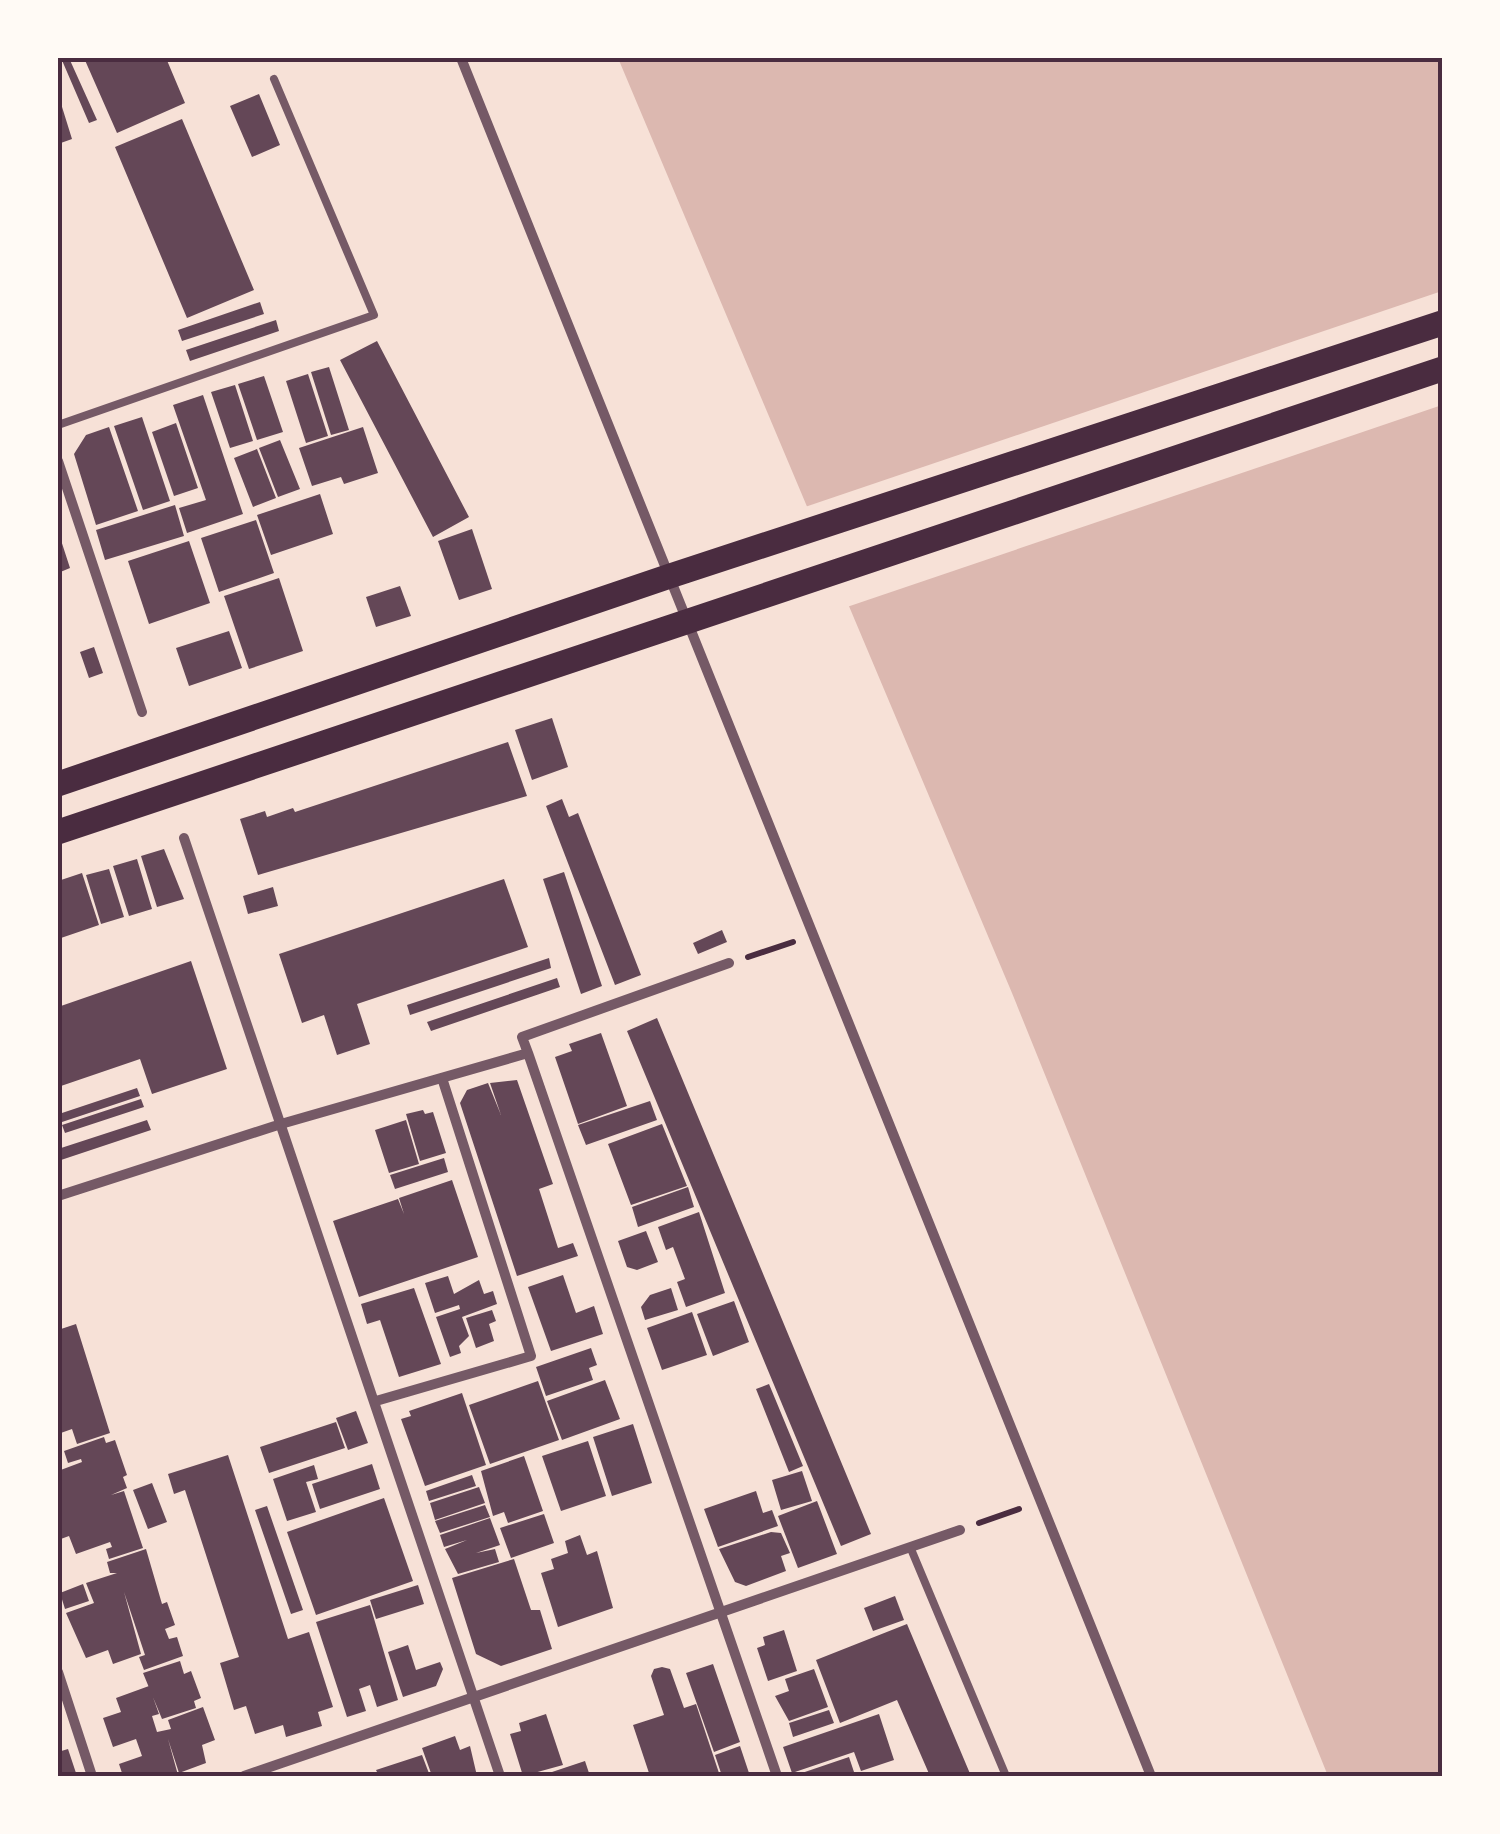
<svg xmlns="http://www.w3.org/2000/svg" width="1500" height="1834" viewBox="0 0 1500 1834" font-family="Raleway,sans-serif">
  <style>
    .water { fill: #dcb8b0 }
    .pier { fill: #f7e1d7 }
    .building { fill: #644757 }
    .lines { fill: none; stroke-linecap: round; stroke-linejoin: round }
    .path { stroke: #4a2c40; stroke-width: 6 }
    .service { stroke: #755966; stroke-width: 8 }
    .minor { stroke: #755966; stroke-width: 10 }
    .primary { stroke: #4a2c40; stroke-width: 25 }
    .neatline { fill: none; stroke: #4a2c40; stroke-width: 4 }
  </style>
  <rect width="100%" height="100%" fill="#f7e1d7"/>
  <path class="water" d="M618,58H1442V1776H1328L1012,993Z"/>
  <path class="pier" d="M1442,291V405L844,608L802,508Z"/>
  <path class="building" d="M61,58H69L97,120L89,123Z
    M84,58H166L185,103L117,133Z
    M58,94L72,139L58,144Z
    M259,94L280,145L252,157L230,106Z
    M182,119L254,290L187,318L115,147Z
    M260,302L264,314L182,341L178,330Z
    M276,320L279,331L190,361L186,350Z
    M377,341L469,517L433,537L340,360Z
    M329,367L349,430L331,435L311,372Z
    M308,374L328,436L306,443L286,381Z
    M264,376L283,432L257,440L238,384Z
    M235,385L253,441L230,448L211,392Z
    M203,395L243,514L187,533L179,508L206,500L173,405Z
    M142,417L170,501L143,510L114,426Z
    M176,423L198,488L174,496L152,432Z
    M109,427L138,511L96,525L74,454L86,435Z
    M363,427L378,473L344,484L341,477L312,486L299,448Z
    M280,440L300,489L278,497L259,448Z
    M257,449L276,498L253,507L234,458Z
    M320,494L333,534L271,555L257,515Z
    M175,505L184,536L105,560L96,530Z
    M256,520L274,573L219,592L201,538Z
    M472,529L492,589L459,600L438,541Z
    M58,531L70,568L58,573Z
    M189,541L210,603L149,624L128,561Z
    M279,578L303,651L249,669L224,596Z
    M400,586L411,616L376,627L366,597Z
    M229,631L242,668L189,686L176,648Z
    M94,647L103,673L89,678L80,652Z
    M552,718L568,767L532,780L515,730Z
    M508,742L527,796L258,875L240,819L265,811L267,817L293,808L295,812Z
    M562,799L569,817L578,813L641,975L615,985L546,806Z
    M164,849L184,899L157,907L141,856Z
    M137,859L152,909L129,916L113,866Z
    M109,869L124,917L101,924L86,875Z
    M564,872L602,986L581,994L543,879Z
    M82,873L99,925L58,939V881Z
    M504,879L528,947L357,1004L370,1044L337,1055L324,1015L302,1023L279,954Z
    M273,887L278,906L248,914L243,896Z
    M722,930L727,942L698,954L693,943Z
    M549,958L551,968L410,1015L407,1005Z
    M191,961L227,1069L152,1094L140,1059L58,1087V1007Z
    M557,978L560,987L431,1031L427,1022Z
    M657,1018L871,1534L841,1546L627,1031Z
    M601,1033L627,1106L578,1124L555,1057L572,1051L569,1044Z
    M517,1080L553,1184L539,1189L558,1248L573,1243L578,1256L517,1276L460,1103L467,1090L488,1083L501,1115L490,1083Z
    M137,1088L140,1096L62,1122L59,1114Z
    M141,1099L144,1107L65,1133L62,1125Z
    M650,1101L657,1120L586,1145L578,1125Z
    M423,1110L425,1114L433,1112L446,1153L420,1161L406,1114Z
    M147,1120L151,1130L58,1161V1149Z
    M406,1120L419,1164L389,1173L375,1130Z
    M662,1124L687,1186L631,1205L608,1144Z
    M444,1158L448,1172L395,1189L390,1175Z
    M452,1180L478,1257L359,1297L333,1221L398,1199L404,1214L399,1198Z
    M688,1187L694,1207L638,1227L632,1207Z
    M699,1212L725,1293L686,1307L677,1282L685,1279L673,1247L666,1250L658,1227Z
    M646,1231L658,1262L637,1270L627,1267L618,1241Z
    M563,1275L576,1313L594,1306L603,1334L551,1351L528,1287Z
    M448,1276L454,1294L479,1280L484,1294L493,1291L497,1304L462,1317L469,1336L459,1346L461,1353L450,1357L436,1317L460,1309L459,1305L435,1313L425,1283Z
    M414,1288L441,1364L399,1377L380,1320L367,1324L361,1304Z
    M671,1288L678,1310L645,1320L641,1307L650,1295Z
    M734,1301L749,1342L713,1356L697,1314Z
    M492,1310L496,1321L489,1324L494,1341L476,1348L466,1318Z
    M692,1312L707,1355L662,1370L647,1328Z
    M76,1324L110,1433L77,1444L72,1429L58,1434V1330Z
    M591,1348L597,1365L589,1368L593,1380L546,1396L536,1367Z
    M605,1380L620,1419L562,1440L547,1401Z
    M538,1381L559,1440L490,1464L469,1405Z
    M769,1384L803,1466L789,1472L756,1389Z
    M462,1393L486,1465L425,1486L401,1419L411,1416L409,1411Z
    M356,1411L368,1443L348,1450L336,1418Z
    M336,1422L345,1448L269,1473L260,1447Z
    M633,1424L652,1483L612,1496L593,1437Z
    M104,1437L106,1443L115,1440L127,1475L123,1477L127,1488L111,1495L124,1491L143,1548L109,1559L106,1549L112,1547L110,1542L76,1554L69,1536L58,1540V1471L82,1462L81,1459L68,1463L64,1451Z
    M588,1441L606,1496L561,1511L542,1456Z
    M228,1455L288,1639L309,1632L333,1707L318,1712L322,1726L286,1737L283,1725L255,1734L246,1706L234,1710L220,1663L239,1657L185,1490L174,1494L168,1474Z
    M524,1456L543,1511L508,1523L504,1512L493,1516L481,1471Z
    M372,1464L380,1489L320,1509L312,1484Z
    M314,1465L318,1479L306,1482L316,1512L287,1521L273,1479Z
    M802,1471L812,1501L781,1510L772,1480Z
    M472,1475L476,1486L429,1501L426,1491Z
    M152,1483L167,1522L148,1529L133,1490Z
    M479,1487L485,1503L435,1520L430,1503Z
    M756,1491L763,1513L772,1510L778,1526L718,1547L704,1509Z
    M384,1498L413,1581L316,1615L287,1532Z
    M817,1501L837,1554L798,1568L778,1516Z
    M485,1505L490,1517L440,1533L435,1521Z
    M267,1506L303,1610L291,1614L255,1510Z
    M544,1514L554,1543L511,1558L500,1528Z
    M490,1518L500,1545L476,1553L495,1549L499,1562L458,1574L445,1549L467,1540L444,1547L440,1535Z
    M771,1532L781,1533L790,1553L781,1556L786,1571L746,1586L735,1582L719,1549Z
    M580,1535L587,1555L597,1551L613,1608L558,1627L541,1573L554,1569L551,1559L568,1553L565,1541Z
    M146,1549L162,1604L167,1602L175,1625L165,1629L169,1639L177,1637L183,1656L144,1670L139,1657L145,1655L124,1592L141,1654L113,1664L108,1650L86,1658L66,1613L94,1603L86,1583L117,1573H110L107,1562Z
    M514,1559L531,1610H540L552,1649L501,1666L476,1654L452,1578Z
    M83,1584L89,1601L65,1609L60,1593Z
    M418,1585L424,1604L376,1619L370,1600Z
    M895,1596L904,1620L873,1631L864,1608Z
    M370,1605L398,1700L377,1707L370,1685L359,1689L366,1711L347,1717L316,1622Z
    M907,1624L971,1776H930L897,1700L840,1723L816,1660Z
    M784,1630L797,1671L768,1681L757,1648L765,1645L763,1637Z
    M408,1645L416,1670L440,1662L443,1669L436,1686L403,1697L388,1652Z
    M180,1661L184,1674L191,1671L201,1698L194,1701L196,1708L162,1719L143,1673Z
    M713,1664L740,1742L714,1752L686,1673Z
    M662,1667L670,1669L684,1708L696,1704L720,1776H650L633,1725L664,1715L651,1676L654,1669Z
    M814,1669L828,1707L789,1721L775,1696L789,1691L785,1679Z
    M149,1686L159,1714L152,1716L157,1732L171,1729L168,1720L203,1707L215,1740L202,1745L206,1763L179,1773L168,1739L178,1775L123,1776L119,1764L142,1756L136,1739L113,1747L103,1718L121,1712L116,1698Z
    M829,1710L834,1723L793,1737L789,1723Z
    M546,1714L563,1765L523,1776L510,1734L521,1731L519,1723Z
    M879,1714L894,1760L861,1771L854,1752L792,1773L783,1747Z
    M455,1736L460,1750L470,1746L477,1776H432L422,1748Z
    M740,1746L750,1776H722L715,1755Z
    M68,1749L77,1776H58V1752Z
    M422,1755L430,1776H379L376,1770Z
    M849,1757L854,1772L839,1776H793Z
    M585,1761L590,1776H540Z"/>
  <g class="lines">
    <path class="path" d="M748,957L793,942
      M979,1523L1019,1509"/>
    <path class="service" d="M58,425L374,315L274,79
      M911,1549L1006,1776"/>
    <path class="minor" d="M461,58L1151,1776
      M58,461L142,712
      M184,838L500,1776
      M528,1053L777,1776
      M58,1196L281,1124L528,1053L522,1037L729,963
      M376,1401L531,1356L442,1078
      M58,1672L92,1776
      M244,1776L960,1530"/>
    <path class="primary" d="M58,784L670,576L1442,323
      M58,832L1442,369"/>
  </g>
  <rect width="1500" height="1834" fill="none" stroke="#fffaf5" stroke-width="120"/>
  <rect x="60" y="60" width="1380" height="1714" class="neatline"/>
</svg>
